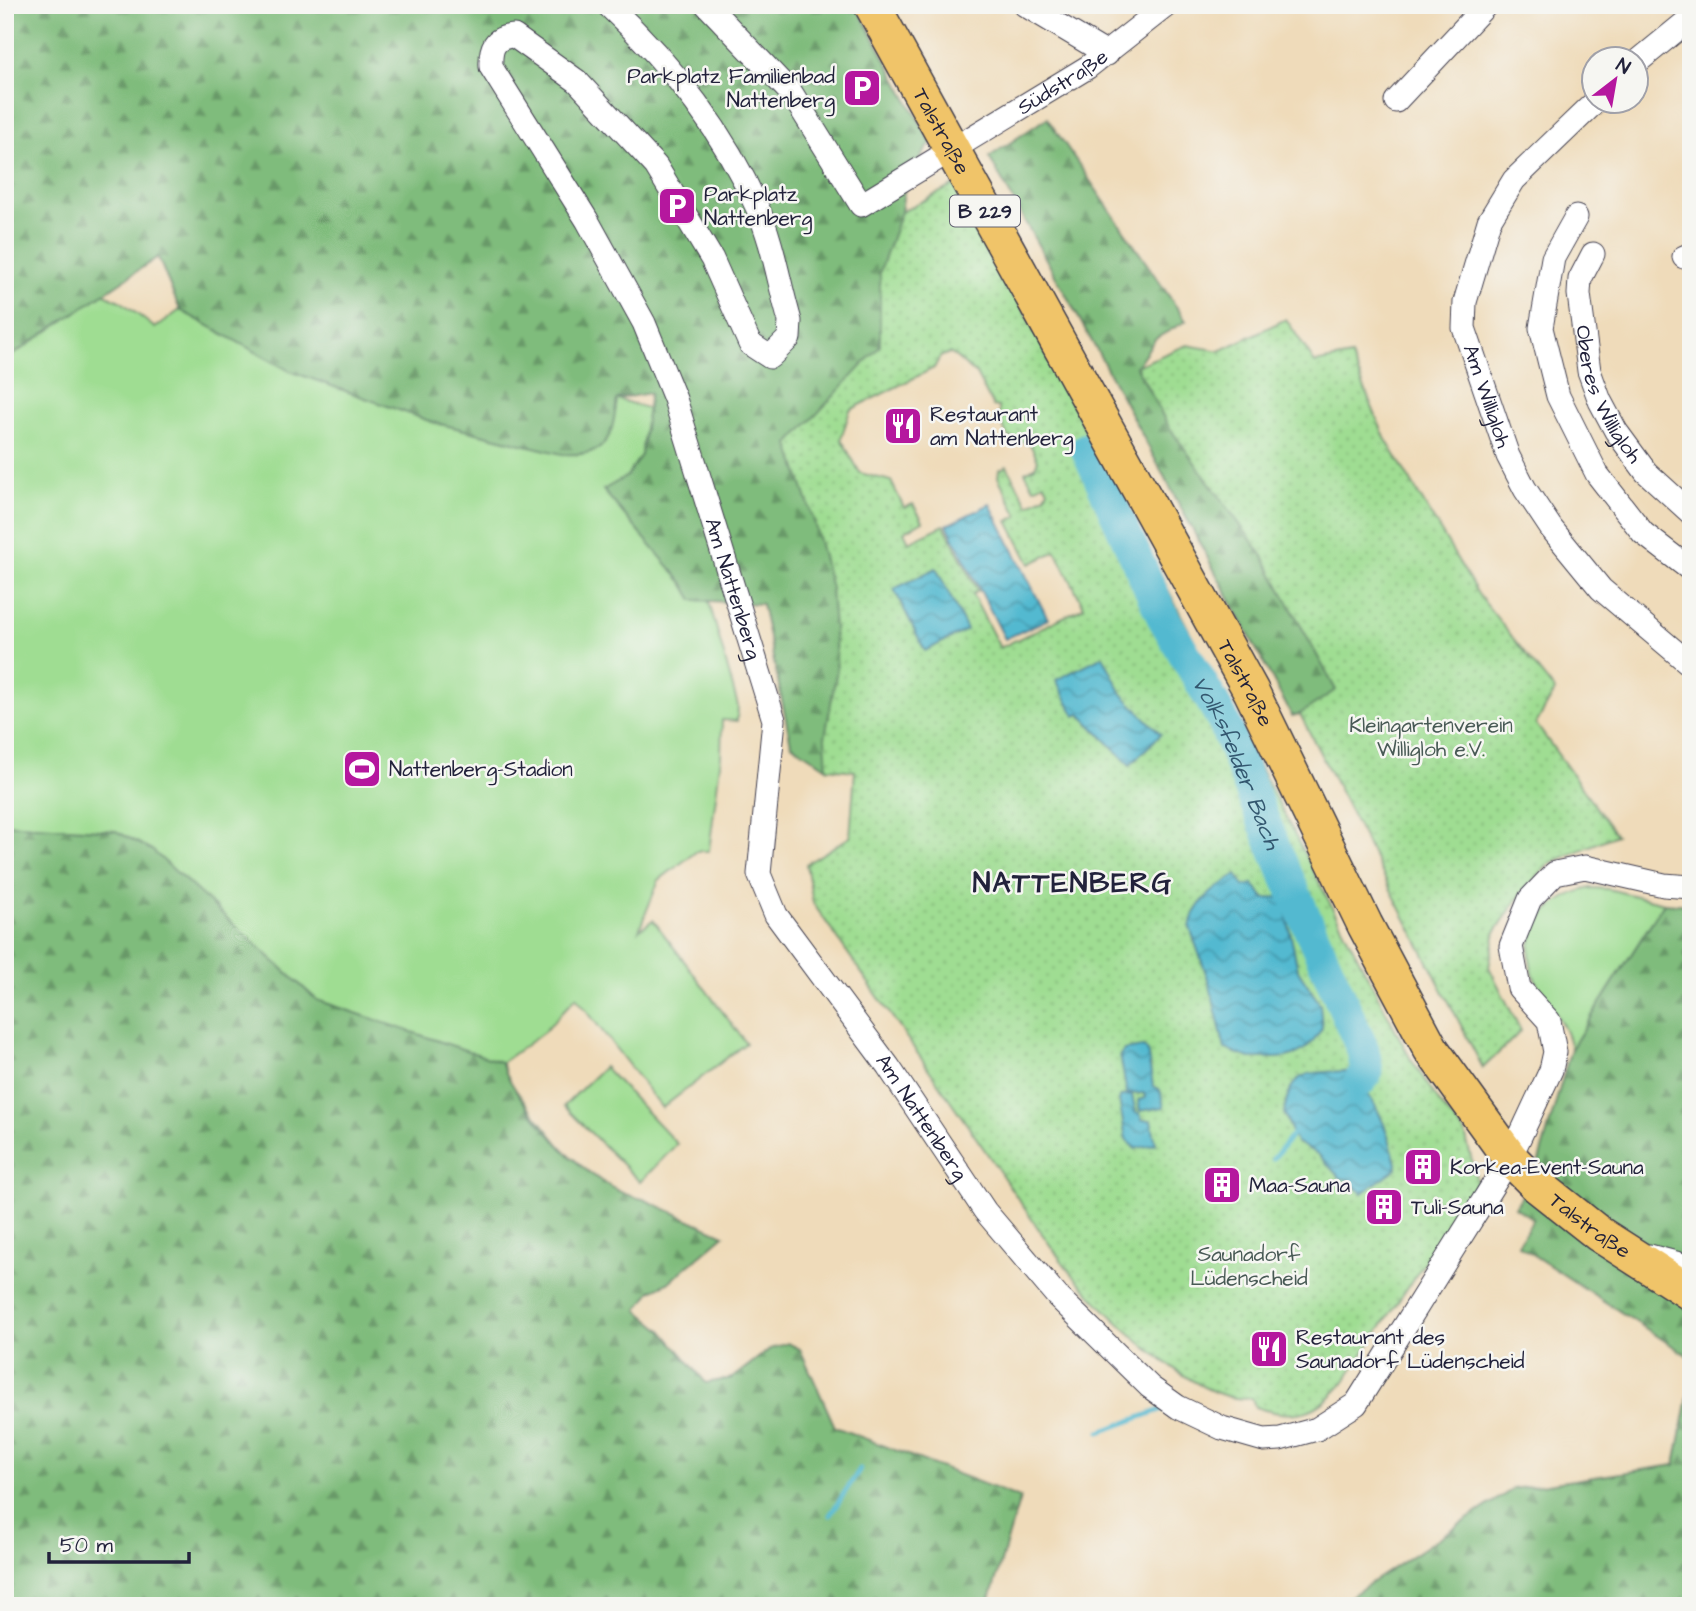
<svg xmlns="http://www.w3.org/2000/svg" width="1696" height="1611" viewBox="0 0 1696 1611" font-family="'Architects Daughter',sans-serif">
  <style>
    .grass { fill: #9fdd92; stroke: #608066; stroke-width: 2 }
    .forest { fill: url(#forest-firs); stroke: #506f5c; stroke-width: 2 }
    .park { fill: url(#park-dots); stroke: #608066; stroke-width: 2; fill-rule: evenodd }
    .water { fill: url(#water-waves); stroke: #3a6e86; stroke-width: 2 }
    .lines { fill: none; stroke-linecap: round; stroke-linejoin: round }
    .stream { stroke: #52b9d0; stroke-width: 5 }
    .river { stroke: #52b9d0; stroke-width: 33 }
    .minor-casing { stroke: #413e4e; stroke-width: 25 }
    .primary-casing { stroke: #413e4e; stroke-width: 38 }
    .minor { stroke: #fff; stroke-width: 23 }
    .primary { stroke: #f0c469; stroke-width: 35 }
    .labels { text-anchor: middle; stroke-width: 5; stroke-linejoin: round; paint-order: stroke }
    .shield { fill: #f6f6f2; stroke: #626272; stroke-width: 2 }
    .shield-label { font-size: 19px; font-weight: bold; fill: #22223b }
    .poi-label { font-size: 21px; fill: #22223b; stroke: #f6f6f2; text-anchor: start }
    .street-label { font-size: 21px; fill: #22223b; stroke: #f6f6f2 }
    .park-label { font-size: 21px; fill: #485a55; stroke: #f6f6f2 }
    .water-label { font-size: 23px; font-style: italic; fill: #33576f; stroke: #f6f6f2 }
    .district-label { font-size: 28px; font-weight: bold; letter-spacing: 2px; fill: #22223b; stroke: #f6f6f2 }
  </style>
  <defs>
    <pattern id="forest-firs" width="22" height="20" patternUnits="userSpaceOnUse" patternTransform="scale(1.75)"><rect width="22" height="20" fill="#7fbc7c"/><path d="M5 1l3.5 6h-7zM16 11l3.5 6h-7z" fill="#689867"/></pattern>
    <pattern id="park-dots" width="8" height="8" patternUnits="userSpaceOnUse" patternTransform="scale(1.75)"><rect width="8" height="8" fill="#9fdd92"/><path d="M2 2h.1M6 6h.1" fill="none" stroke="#89bd7f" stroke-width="1.8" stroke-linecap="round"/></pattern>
    <pattern id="water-waves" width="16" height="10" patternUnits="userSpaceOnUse" patternTransform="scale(1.75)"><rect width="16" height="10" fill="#52b9d0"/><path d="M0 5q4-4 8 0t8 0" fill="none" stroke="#4496aa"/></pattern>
  </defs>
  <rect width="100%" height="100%" fill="#f6f6f2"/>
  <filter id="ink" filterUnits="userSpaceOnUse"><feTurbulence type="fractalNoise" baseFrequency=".0143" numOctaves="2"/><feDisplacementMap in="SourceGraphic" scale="14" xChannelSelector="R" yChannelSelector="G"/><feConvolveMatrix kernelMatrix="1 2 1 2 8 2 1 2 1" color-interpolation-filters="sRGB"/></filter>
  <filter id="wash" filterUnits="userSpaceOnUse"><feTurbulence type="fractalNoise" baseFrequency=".00686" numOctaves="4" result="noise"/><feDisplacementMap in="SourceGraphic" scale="28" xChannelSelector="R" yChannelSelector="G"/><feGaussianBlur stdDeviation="1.57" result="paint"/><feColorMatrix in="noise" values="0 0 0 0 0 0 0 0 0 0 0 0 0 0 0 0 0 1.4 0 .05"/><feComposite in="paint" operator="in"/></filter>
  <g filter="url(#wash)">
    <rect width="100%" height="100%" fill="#efdbba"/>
    <path class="grass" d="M103,293L122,302L155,328L180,310L617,399L656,411L738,706L737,721L722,720L721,756L709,851H697L659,880L639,930L653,920L746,1043L662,1108L576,997L544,1032L501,1063L509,1082L574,1163L5,976V360Z
      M1591,888L1608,889L1664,903L1571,1049C1565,1018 1547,1008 1536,981C1516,935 1547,898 1591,888Z
      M604,1067L677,1144L640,1182L564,1106Z"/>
    <path class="forest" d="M5,5H856L931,143L906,178L901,212L880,272L881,346L789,444L814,521L831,588L837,669L825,738L827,768L791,744L762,604L693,600L683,583L603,490L627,476L641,455L650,393L617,399C612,440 607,457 562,454L432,422L290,371L180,310L158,257L5,360Z
      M1047,118L1186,321L1155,339L1136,367L1169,427L1263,556L1336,690L1300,714L1292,716L1100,356L989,157Z
      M5,824L116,831L152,850L317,1000L501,1062C520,1109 591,1192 643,1199L724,1235L668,1283L651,1291L638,1310L661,1329L706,1383L732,1378L770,1349L788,1343L800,1349L835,1427L1020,1498L988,1606H5Z
      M1664,903L1691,905V944L1685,954L1691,980V1358L1518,1245L1533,1219L1515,1207L1535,1175L1571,1049Z
      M1691,1382V1606H1336L1513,1489L1675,1465Z"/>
    <path class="park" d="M958,183L1410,1058L1444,1109L1465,1133L1477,1182L1465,1202L1345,1381C1318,1414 1296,1421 1255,1407L1252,1398C1198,1408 1096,1305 1064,1264C1035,1226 1010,1186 982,1146C926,1065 869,984 813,903L806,864L850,837L855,771L827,768L825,738L837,669L831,588L814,521L789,444L880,346V272L901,212ZM949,353C961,358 964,367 975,372L993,406L999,407V419L1008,437L1030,444L1038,460L1035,467L1025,472L1034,488L1044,483L1048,490L1045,496L1028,505L1007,466L999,470L998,477L1018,516L1008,521L1030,564L1056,551L1084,607L1000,648L972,594L978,591L944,525L909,542L904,532L923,521L913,504L904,508L891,481L860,473L841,439L850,410L934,368L940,357Z
      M1286,319L1315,363L1351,356L1385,438L1478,594L1555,691L1536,724L1616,835L1550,863L1524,890L1496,931L1489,967L1521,1031L1483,1068L1300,714L1336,690L1263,556L1169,427L1136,366L1187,345L1220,351Z"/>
    <path class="water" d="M990,504L1048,619L1005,639L947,525Z
      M936,568L967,630L925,651L894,589Z
      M1103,656L1122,694L1161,734L1130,765L1080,714L1075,716L1056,680Z
      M1237,875L1244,886L1253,884L1265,899L1276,897L1284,902L1298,970L1320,1004L1322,1028C1302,1061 1286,1058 1252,1058C1244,1058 1234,1051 1225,1049L1209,982L1190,928C1192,903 1218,886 1237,875Z
      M1143,1047L1147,1050L1153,1086L1160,1090L1164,1107L1140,1111L1138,1100L1145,1098L1144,1093L1127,1094L1120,1055L1124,1050Z
      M1345,1071C1376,1092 1389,1133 1397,1168L1362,1193L1349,1180L1340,1178L1319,1155L1296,1142L1284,1113C1290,1069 1308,1073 1345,1071Z
      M1132,1095L1136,1113H1140L1142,1120H1151L1156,1144L1135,1149L1126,1139L1119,1100L1121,1096Z"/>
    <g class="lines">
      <path class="stream" d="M1273,1159L1293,1134
        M1100,1432L1166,1408
        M830,1515L860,1469"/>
      <path class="river" id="s1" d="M1087,449L1163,617L1223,720L1274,847L1363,1050L1367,1071L1360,1081"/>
    </g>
  </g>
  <g filter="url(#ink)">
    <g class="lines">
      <defs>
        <g id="minor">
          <path id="s2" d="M608,5C669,62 723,130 757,207C773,242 779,284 790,321L789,338L770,357L750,344L712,259L656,166L577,81L514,36C494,37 490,48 491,67L587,220L644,323L675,399L774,720L759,874L776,915L888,1066L985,1211L1057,1296L1150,1387L1178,1407L1222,1428L1264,1440L1280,1439L1317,1429L1356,1404L1510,1158L1551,1070L1555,1052L1549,1021L1519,988L1511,946L1530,899L1555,873L1585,867L1664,885L1691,887"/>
          <path id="s3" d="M707,5L792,94L861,205L1088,67L1167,5"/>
          <path d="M1025,5L1107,54"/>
          <path d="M1636,63L1691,18"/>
          <path d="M1396,101L1486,5"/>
          <path id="s4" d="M1595,102L1514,180L1489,221L1465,302L1464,328L1508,456L1525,489L1551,528L1601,589L1691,665"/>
          <path d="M1576,217L1553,258L1541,328L1558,396L1597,474L1643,533L1691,570"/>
          <path id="s5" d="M1593,254L1580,279L1579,294L1589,371L1600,401L1616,431L1646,472L1691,513"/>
          <path d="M1684,257L1691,254"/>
          <path d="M1650,1256L1691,1267"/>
        </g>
        <g id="primary">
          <path id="s6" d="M872,5L1251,691L1365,925L1431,1049L1510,1158L1537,1185L1599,1234L1691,1293"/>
        </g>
      </defs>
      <use href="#minor" class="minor-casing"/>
      <use href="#primary" class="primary-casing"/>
      <use href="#minor" class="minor"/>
      <use href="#primary" class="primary"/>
    </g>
  </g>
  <defs>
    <symbol id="parking-square" viewBox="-11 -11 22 22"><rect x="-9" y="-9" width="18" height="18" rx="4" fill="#b5179e" stroke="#f6f6f2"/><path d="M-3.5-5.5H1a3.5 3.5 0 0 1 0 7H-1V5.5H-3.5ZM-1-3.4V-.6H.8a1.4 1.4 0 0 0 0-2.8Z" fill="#fff"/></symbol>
    <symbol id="restaurant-square" viewBox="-11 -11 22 22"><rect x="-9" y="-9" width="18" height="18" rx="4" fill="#b5179e" stroke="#f6f6f2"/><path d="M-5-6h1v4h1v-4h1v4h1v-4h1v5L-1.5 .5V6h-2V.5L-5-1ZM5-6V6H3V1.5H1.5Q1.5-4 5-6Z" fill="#fff"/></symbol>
    <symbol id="stadium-square" viewBox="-11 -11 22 22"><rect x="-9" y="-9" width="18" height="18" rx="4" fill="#b5179e" stroke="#f6f6f2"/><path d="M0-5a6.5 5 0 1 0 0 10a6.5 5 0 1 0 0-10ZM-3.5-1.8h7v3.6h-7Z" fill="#fff"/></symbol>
    <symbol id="building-square" viewBox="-11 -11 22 22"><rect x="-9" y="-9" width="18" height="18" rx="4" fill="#b5179e" stroke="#f6f6f2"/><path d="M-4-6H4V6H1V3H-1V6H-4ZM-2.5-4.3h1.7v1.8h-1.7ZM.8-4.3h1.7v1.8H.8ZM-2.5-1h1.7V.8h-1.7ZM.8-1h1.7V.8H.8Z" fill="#fff"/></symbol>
  </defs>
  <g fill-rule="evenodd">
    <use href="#parking-square" x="840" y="66" width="44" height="44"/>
    <use href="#parking-square" x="655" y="184" width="44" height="44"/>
    <use href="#restaurant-square" x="881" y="404" width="44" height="44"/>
    <use href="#stadium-square" x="340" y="747" width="44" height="44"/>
    <use href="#building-square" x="1401" y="1145" width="44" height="44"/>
    <use href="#building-square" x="1200" y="1163" width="44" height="44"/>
    <use href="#building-square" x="1362" y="1185" width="44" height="44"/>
    <use href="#restaurant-square" x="1247" y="1327" width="44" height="44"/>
  </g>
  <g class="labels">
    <rect class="shield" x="950" y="195.5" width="70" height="31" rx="5"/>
    <g class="shield-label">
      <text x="985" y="218">B 229</text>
    </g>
    <g class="poi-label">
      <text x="835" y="83" text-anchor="end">Parkplatz Familienbad<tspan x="835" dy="24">Nattenberg</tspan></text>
      <text x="704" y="201">Parkplatz<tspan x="704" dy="24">Nattenberg</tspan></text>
      <text x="930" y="421">Restaurant<tspan x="930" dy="24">am Nattenberg</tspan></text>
      <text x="389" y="776">Nattenberg-Stadion</text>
      <text x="1450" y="1174">Korkea-Event-Sauna</text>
      <text x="1249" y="1192">Maa-Sauna</text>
      <text x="1411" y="1214">Tuli-Sauna</text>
      <text x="1296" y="1344">Restaurant des<tspan x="1296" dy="24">Saunadorf Lüdenscheid</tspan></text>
    </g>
    <g class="street-label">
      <text dy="7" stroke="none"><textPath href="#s3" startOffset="490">Südstraße</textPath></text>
      <text dy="7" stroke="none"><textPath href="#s6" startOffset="144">Talstraße</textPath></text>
      <text dy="7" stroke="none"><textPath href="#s5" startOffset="149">Oberes Willigloh</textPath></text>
      <text dy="7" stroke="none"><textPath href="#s4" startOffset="343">Am Willigloh</textPath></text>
      <text dy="7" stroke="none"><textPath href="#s2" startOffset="1458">Am Nattenberg</textPath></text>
      <text dy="7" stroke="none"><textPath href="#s6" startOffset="774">Talstraße</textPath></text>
      <text dy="7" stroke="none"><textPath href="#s2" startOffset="2044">Am Nattenberg</textPath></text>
      <text dy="7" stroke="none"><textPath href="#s6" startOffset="1424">Talstraße</textPath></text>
    </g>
    <g class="park-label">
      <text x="1431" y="732">Kleingartenverein<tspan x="1431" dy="24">Willigloh e.V.</tspan></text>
      <text x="1249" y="1261">Saunadorf<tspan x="1249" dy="24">Lüdenscheid</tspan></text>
    </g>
    <g class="water-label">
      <text dy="8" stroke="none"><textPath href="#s1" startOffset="348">Volksfelder Bach</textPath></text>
    </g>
    <g class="district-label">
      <text x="1073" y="892">NATTENBERG</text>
    </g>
  </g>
  <rect width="1696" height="1611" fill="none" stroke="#f6f6f2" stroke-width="28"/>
  <g transform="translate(1615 80) rotate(31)"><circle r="33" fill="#f6f6f2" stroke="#a1a1a9" stroke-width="2"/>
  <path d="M0-5L12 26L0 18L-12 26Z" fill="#b5179e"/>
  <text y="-10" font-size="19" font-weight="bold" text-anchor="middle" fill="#22223b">N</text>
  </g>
  <path d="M49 1552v10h140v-10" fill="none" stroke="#22223b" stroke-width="3.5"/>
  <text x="60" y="1552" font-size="21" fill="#22223b" stroke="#f6f6f2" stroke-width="5" paint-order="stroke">50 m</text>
</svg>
